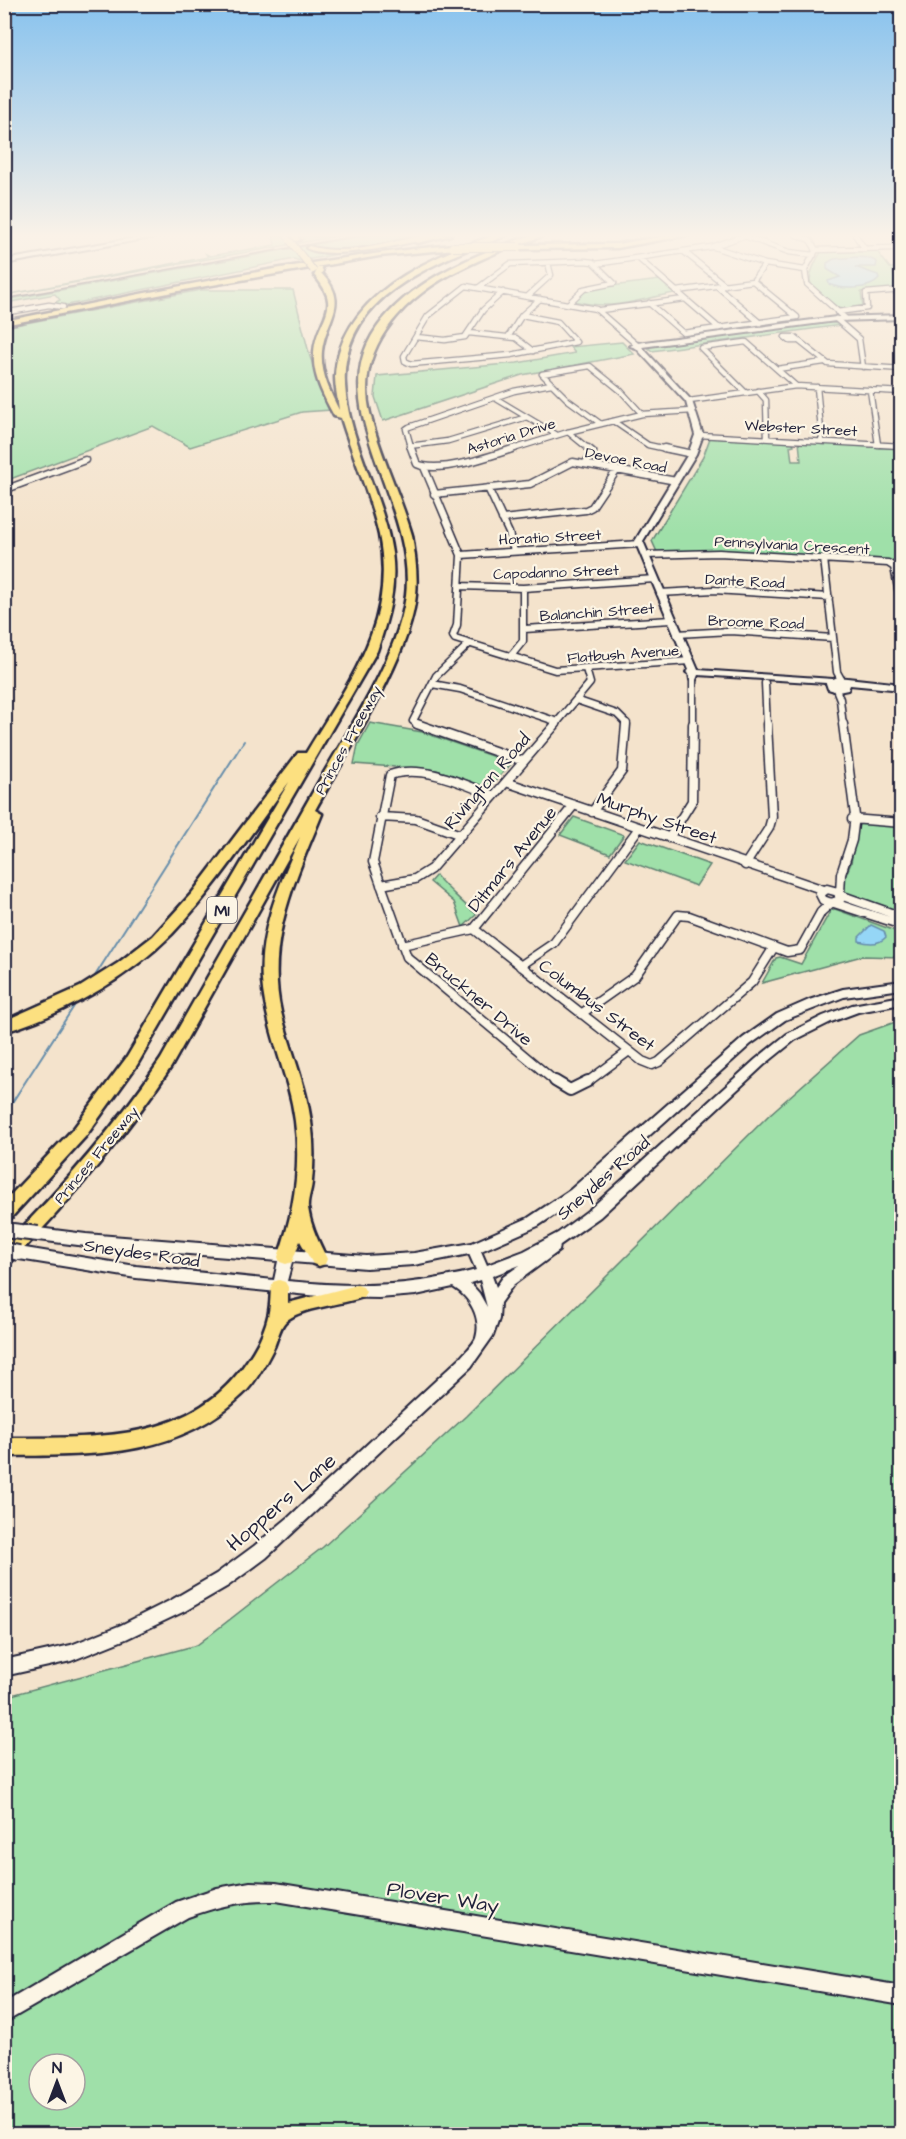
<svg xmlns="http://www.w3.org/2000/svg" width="906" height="2139" viewBox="0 0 906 2139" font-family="'Architects Daughter',sans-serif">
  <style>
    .green { fill: #9fe0a9; stroke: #608172; stroke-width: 1.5; fill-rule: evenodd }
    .water { fill: #95d6f6; stroke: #678eab; stroke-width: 1.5 }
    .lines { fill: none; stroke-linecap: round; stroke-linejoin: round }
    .stream { stroke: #678eab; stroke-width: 2 }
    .street-far3-casing { stroke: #22223b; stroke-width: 7 }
    .street-far2-casing { stroke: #22223b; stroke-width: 9 }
    .street-far1-casing { stroke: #22223b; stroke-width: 11 }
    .street-casing { stroke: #22223b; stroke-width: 14 }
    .secondary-casing { stroke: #22223b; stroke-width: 4 }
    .primary-casing { stroke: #22223b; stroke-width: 4 }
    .highway-casing { stroke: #22223b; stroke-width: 5 }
    .street-far3 { stroke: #fcf5e5; stroke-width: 4.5 }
    .street-far2 { stroke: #fcf5e5; stroke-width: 6 }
    .street-far1 { stroke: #fcf5e5; stroke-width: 8 }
    .street { stroke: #fcf5e5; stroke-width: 10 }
    .secondary { fill: #fcf5e5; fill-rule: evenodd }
    .primary { fill: #fce080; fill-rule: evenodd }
    .highway { fill: #fce080; fill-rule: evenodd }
    .rail { stroke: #22223b; stroke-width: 1.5 }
    .secondary-bridge-casing { stroke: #22223b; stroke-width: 18; stroke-linecap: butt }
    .primary-bridge-casing { stroke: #22223b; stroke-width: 8; stroke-linecap: butt }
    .highway-bridge-casing { stroke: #22223b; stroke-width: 10; stroke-linecap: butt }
    .secondary-bridge { stroke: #fcf5e5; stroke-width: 14 }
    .primary-bridge { stroke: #fce080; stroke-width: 6 }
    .highway-bridge { stroke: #fce080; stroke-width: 8 }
    .labels { text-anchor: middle; stroke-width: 4.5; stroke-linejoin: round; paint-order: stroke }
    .far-street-label { font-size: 15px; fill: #22223b; stroke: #fcf5e5 }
    .shield { fill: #fcf5e5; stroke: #63616e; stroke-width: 1.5 }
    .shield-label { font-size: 16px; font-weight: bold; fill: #22223b }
    .street-label { font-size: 18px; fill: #22223b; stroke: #fcf5e5 }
    .near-street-label { font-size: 21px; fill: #22223b; stroke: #fcf5e5 }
  </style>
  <rect width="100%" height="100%" fill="#f4e3cc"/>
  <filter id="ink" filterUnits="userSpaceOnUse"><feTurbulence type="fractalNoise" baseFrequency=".0167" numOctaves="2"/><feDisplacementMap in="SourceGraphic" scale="12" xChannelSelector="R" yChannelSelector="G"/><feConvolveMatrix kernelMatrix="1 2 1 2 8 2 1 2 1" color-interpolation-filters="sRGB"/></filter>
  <g filter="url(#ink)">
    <path class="green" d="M273,235H282L288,242L304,239L302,235L316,237L344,235L5,295L208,257L206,254L210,256L275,245Z
      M367,235H426L348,250L350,252L300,261L294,259L67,305L52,304L60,300L55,294L5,303V300Z
      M876,250L890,268H901V271H892L898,288L861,292L863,307L840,309C811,287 800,287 821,252Z
      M660,280L674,293C635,300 615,311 574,301L587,289Z
      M201,290H293L310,357L331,410L302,412L190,447L153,426L5,481V327Z
      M830,322L841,325L652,351L646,346Z
      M622,342L634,354L522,375L383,421L375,397L377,376L517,363L575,353L570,347Z
      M710,438L793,442L794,445L790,446L792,461H801L799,442L901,449V562L717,550L657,552L652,541L703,457Z
      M370,723L422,732L512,763L489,788L437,770L354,764L358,745Z
      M574,817L624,835L610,854L560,835Z
      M861,823L901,825V916L842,893L841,886L851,863L857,826Z
      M640,840L710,865L696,886L625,860Z
      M436,875C438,879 473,913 477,914L463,927L454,902L430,882Z
      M835,909L901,933V957L862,956L762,983L776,958L780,957L801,964L831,910Z
      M901,1020V2134H5L4,1697L197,1645L323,1547L466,1416L769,1115L859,1035ZM39,2064H75V2100H39Z"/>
    <path class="water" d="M857,257L869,258L877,262L876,267H855L878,275L879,279C870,290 841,290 829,284L828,281L840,277L827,269V263L834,259Z
      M871,925L884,931L886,937C879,945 869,944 859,941V937Z"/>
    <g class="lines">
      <path class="stream" d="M93,979L244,741
        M4,1115L78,1000"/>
      <defs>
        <path id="street-far3" d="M797,235L810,240L816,250L805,270L807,284L845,318
          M855,235L865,249
          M744,236L789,252L814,255
          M714,247L765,264L805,270
          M816,250L893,248
          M683,251L725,285
          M638,258L719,328
          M595,264L711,247L746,235
          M717,286L760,323
          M478,288L510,264L585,261L593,262L614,283L584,289L568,304
          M677,291L753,281L765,264
          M528,296L551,275L548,263
          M649,303L683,333L797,317L753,281
          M600,310L685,299
          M837,312L867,308L866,293L902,290
          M4,313L49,305L63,307
          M522,315L558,322L576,342L511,355L411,364L405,361L404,356L428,316L466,286L596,309L637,345
          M836,319L859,339L863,367
          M469,333L516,338L533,351
          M416,337L445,340L465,337L483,310L503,292
          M508,337L522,315L540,299
          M797,341H790L785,337H794L828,364L902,369
          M777,369L824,362
          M817,387L822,441
          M870,390L878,445
          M758,391L766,400L767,438
          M746,393L701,348L746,342L796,386
          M495,398L557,435
          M689,401L796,386L902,392
          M613,421L648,445L671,450
          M601,424L568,400L542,374L590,366L621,391L642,414
          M568,432L590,450
          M699,435L902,446
          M409,446L448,441L527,417
          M412,450L406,429L409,427L514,391L551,384
          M510,450L568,432L642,414L693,411"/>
        <path id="street-far2" d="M411,448L417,464C440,474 491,456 515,448
          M664,448L692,454
          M585,464L593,452L588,448
          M424,467L461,555L457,625L453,636L455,639L555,670L690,661
          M488,488L509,533L514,551
          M4,490L85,460
          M434,494L530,484L573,462L676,481
          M502,519L586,510L592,507L617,470
          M461,555L640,544
          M645,555L719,553L888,563L894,567L902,610
          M824,559L837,672L842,681
          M459,586L523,588L655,579
          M660,593L714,590L829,597
          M524,629L671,620
          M677,634L731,631L833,638
          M510,657L523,641V588
          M765,683L767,726
          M432,684L460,689L558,722
          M836,689L840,699L843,726
          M576,700L617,714L626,723V726
          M421,726L413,721L436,676L469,644
          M554,726L590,683L586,669
          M693,726V678"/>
        <path id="street-far1" d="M417,724L523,761
          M506,782L824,890
          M494,796C464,784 423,764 390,775L373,862L407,957L557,1083
          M592,812L622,771L626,724
          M380,817L416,819L461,835
          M852,819L902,823
          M669,838L692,801L693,724
          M745,865L769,828L772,817L767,724
          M381,885L415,879L431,869L556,724
          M827,889L838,892L840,900L831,903L823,900L820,894Z
          M840,894L841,874L852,840L855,816L843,724
          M840,895L902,917
          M834,903L902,925
          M474,929L642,1061L652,1065L659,1062L752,982L774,947
          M402,945L474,929L574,805
          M520,966L554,943L639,828
          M581,1014L635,976L678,915L689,916L787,952L800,950L821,912L831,903
          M586,1083L629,1051"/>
        <path id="street" d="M555,1081L570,1090L588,1081"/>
        <path id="secondary" d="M152,235H167L4,264V260Z
          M902,315V319L836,321L642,347L692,401L703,435L696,454L643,541L698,670L833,679L838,677L902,684V690L850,685L848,690L838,692L828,689L826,683L698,675L696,680H690L689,674L686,672L689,670L635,541L688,454L695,435L686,402L636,348L630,346L637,343L836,317Z
          M902,981V989L844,997L785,1020L751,1044L580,1198L538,1226L481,1251L487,1265L524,1251L558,1233L590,1209L756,1059L787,1034L823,1016L852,1005L902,996V1004L858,1012L831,1022L795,1040L764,1065L600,1217L560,1245L559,1251L513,1285L500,1303L499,1319L493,1336L471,1367L299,1527L266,1558L228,1586L185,1611L126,1639L71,1661L4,1676V1660L71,1645L121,1625L173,1599L216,1574L254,1546L289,1517L461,1357C465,1352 474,1344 476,1338C482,1318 470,1297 453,1287L416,1295L379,1298L329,1297L136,1278L19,1259L14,1257L12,1253L14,1249L19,1247L136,1266L274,1280L278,1261L86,1246L38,1240L33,1238L31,1234L33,1230L38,1228L86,1234L366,1256L414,1253L472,1243L528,1218L570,1190L743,1038L777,1014L809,1000L843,989ZM469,1254L476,1270C466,1273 455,1275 444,1277C392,1288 340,1286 287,1281L292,1262L366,1268L414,1265ZM520,1265L503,1277L496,1287L492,1276ZM480,1280L487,1307L479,1293L470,1283Z
          M250,1882L276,1883L902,1986V2005L276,1901C244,1900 218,1906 188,1917L4,2023V2003L176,1902L217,1888Z"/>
        <path id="primary" d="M291,235H297L300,240L295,241Z
          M423,235H436C411,245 328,261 306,248L309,246C346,257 387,243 423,235Z
          M317,267H321L323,271L318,277L315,275Z"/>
        <path id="highway" d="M436,235H451L417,243L413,241Z
          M495,235H506C496,241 483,243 472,248C442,260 411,275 385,296C297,371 379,465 392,553C397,588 388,618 377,651L137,1065L86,1136L10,1219L4,1221V1202L74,1128L127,1057L289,782C251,833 216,888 172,934C127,979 65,1014 4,1032V1021L80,987L118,963L153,936L192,893L298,753H306C348,683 397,622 379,535C370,495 353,457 341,418L334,416C324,397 312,375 314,353C316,317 345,310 314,275L321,273C351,304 326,317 322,351C320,372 330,392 339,410C338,399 335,388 335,377C339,296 429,257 495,235Z
          M532,235H543C534,240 523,243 513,246C492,254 471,264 451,274C399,302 355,352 370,413C380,455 400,494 412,535C415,555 418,574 416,595C410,659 347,752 315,810L322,814C296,878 265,941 281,1012C290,1049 306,1084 311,1122C314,1141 314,1162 312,1181C312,1189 307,1200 308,1208C311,1228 319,1242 327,1259L325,1264L319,1266L313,1264L300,1241L292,1262L286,1264L280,1262L278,1257C298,1202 304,1144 288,1087C278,1052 265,1017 262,981C258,931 281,882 300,837L171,1067C124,1138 69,1202 10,1263L4,1265V1246C62,1188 115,1127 161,1059C213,967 266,875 318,783C349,729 398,657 406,595C416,510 334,419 367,345C394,286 475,254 532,235Z
          M670,235H688L617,248L518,249L514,247L518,245L617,244Z
          M453,245L456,249L379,256L189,289L4,325V321C153,292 302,259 453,245Z
          M279,1280L285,1282L288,1287V1303L357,1285L363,1287L366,1292L363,1297C342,1305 300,1307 285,1322C280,1327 277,1340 274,1347C266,1363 255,1384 241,1396C175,1459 90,1455 4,1456V1438C105,1437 203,1445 258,1343C264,1331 269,1317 270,1304C271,1296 270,1289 273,1282Z"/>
      </defs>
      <use href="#street-far3" class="street-far3-casing"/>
      <use href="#street-far2" class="street-far2-casing"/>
      <use href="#street-far1" class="street-far1-casing"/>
      <use href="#street" class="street-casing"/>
      <use href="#secondary" class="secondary-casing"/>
      <use href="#primary" class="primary-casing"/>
      <use href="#highway" class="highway-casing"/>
      <use href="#street-far3" class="street-far3"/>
      <use href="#street-far2" class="street-far2"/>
      <use href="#street-far1" class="street-far1"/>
      <use href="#street" class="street"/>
      <use href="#secondary" class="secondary"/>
      <use href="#primary" class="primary"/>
      <use href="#highway" class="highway"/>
      <path class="rail" d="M4,299L361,235"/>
      <defs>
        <path id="secondary-bridge" d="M4,1230L38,1234
          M4,1250L19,1253"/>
        <path id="primary-bridge" d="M290,241L313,270"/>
        <path id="highway-bridge" d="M453,247H518"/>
      </defs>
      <use href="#secondary-bridge" class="secondary-bridge-casing"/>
      <use href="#primary-bridge" class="primary-bridge-casing"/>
      <use href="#highway-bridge" class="highway-bridge-casing"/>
      <use href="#secondary-bridge" class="secondary-bridge"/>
      <use href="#primary-bridge" class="primary-bridge"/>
      <use href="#highway-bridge" class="highway-bridge"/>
    </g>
  </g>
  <linearGradient id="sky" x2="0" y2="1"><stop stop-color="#87c2ee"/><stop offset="0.44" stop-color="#faf2e8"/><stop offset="1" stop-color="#faf2e8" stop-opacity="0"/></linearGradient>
  <rect width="906" height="535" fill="url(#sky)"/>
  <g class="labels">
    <g class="far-street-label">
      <text transform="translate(801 428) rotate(3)" y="5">Webster Street</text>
      <text transform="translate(511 436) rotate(-17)" y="5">Astoria Drive</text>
      <text transform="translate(626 460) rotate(11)" y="5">Devoe Road</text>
      <text transform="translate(550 537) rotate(-3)" y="5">Horatio Street</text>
      <text transform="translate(792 545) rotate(3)" y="5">Pennsylvania Crescent</text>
      <text transform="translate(556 572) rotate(-2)" y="5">Capodanno Street</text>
      <text transform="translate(745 581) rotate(3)" y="5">Dante Road</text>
      <text transform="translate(597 612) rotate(-4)" y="5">Balanchin Street</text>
      <text transform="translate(756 622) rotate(2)" y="5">Broome Road</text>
      <text transform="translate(623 654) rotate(-4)" y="5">Flatbush Avenue</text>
      <text transform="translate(348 740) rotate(-61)" y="5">Princes Freeway</text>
      <text transform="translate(96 1155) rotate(-50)" y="5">Princes Freeway</text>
    </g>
    <rect class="shield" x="207" y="897" width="30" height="26" rx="4.5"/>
    <g class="shield-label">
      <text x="222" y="916">M1</text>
    </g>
    <g class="street-label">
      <text transform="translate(487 781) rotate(-49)" y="6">Rivington Road</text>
      <text transform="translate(657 818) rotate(19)" y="6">Murphy Street</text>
      <text transform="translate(512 859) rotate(-51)" y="6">Ditmars Avenue</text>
      <text transform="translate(479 999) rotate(40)" y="6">Bruckner Drive</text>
      <text transform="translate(597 1005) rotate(37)" y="6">Columbus Street</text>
      <text transform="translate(603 1178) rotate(-41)" y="6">Sneydes Road</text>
      <text transform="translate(142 1253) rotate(8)" y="6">Sneydes Road</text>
    </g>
    <g class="near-street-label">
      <text transform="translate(281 1502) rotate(-41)" y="7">Hoppers Lane</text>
      <text transform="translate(443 1897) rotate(9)" y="7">Plover Way</text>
    </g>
  </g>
  <rect width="906" height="2139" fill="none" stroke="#fcf5e5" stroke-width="24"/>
  <rect x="12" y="12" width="882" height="2115" fill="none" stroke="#22223b" stroke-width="2" filter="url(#ink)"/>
  <g transform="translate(57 2082)"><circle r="28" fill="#fcf5e5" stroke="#a5a1a1" stroke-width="1.5"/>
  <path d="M0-4.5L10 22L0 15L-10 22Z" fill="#22223b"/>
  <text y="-9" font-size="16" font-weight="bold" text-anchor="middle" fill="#22223b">N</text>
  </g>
</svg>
